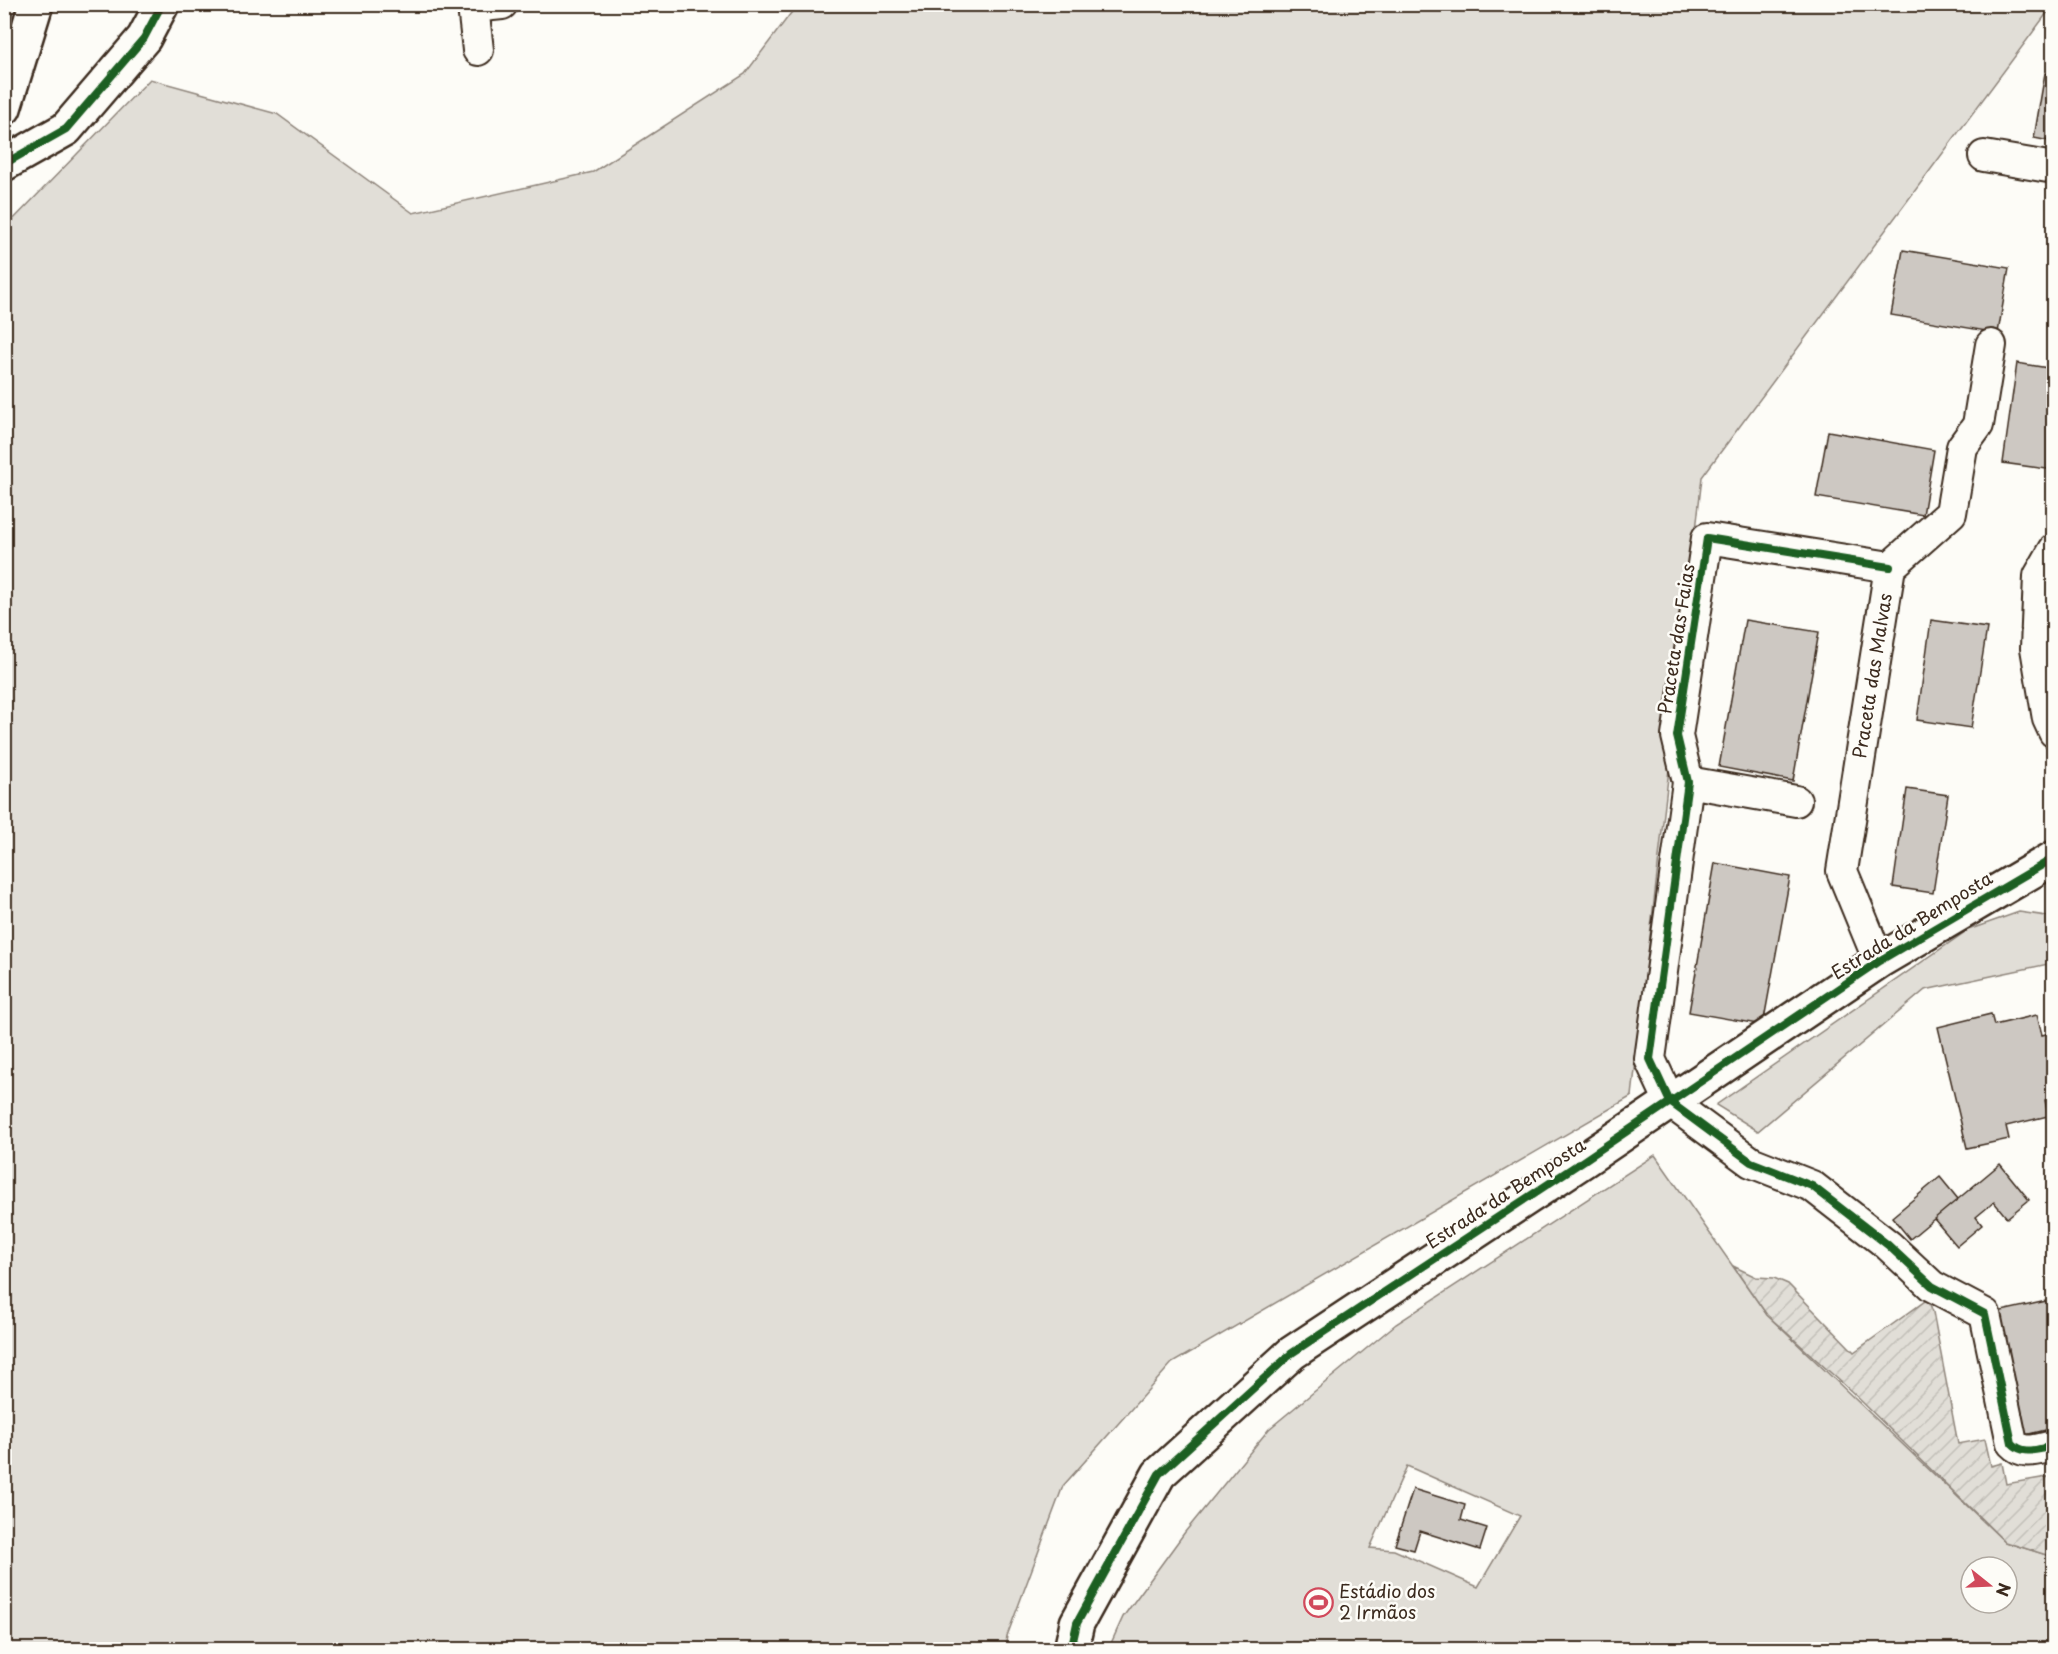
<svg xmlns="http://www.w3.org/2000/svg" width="2058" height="1654" viewBox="0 0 2058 1654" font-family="'Playpen Sans',sans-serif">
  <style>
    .grass { fill: #e1ded7; stroke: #8e847a; stroke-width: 1.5; fill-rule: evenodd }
    .garden { fill: url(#garden-furrows); stroke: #8e847a; stroke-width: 1.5 }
    .building { fill: #cdc8c2; stroke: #3b2a1e; stroke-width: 1.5 }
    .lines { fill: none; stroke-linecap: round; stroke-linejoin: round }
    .street-casing { stroke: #3b2a1e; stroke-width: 34 }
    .secondary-casing { stroke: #3b2a1e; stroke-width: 38 }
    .street { stroke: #fdfcf7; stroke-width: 30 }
    .secondary { stroke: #fdfcf7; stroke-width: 33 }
    .cycleway-casing { stroke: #fdfcf7; stroke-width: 11 }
    .cycleway { stroke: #1b5e20; stroke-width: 8 }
    .labels { text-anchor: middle; stroke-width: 5; stroke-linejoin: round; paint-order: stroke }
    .street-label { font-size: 18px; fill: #3b2a1e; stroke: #fdfcf7 }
    .poi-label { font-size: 18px; fill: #3b2a1e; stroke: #fdfcf7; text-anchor: start }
  </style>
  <defs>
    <pattern id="garden-furrows" width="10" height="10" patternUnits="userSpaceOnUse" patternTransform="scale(1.5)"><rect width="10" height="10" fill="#e1ded7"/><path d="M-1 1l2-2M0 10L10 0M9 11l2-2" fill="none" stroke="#c2bfb8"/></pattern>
  </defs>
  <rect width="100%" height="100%" fill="#fdfcf7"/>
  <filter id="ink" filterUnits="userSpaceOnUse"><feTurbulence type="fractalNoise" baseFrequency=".0167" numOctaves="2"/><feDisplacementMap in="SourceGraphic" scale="12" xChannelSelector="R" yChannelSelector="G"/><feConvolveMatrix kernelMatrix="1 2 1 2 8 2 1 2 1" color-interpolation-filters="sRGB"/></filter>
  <g filter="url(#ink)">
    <path class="grass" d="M797,5H2053L1702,477L1632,1096L1172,1363L1063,1486L1007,1636L1005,1649H5L4,229L150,79L277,114L413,213L593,172L745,74Z
      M2019,912L2053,917V963L1925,990L1758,1131L1716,1105L1968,930Z
      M1655,1155L1767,1315L2005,1542L2053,1557V1649L1108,1650L1123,1617L1185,1532L1269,1429L1396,1324ZM1407,1466L1520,1516L1478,1587L1394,1550L1370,1548ZM1971,1567H2007V1603H1971Z"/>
    <path class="garden" d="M1733,1266L1756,1277L1774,1278L1788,1284L1854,1352L1928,1299L1933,1312L1958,1444L1985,1439L1991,1466L2002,1463L2006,1484L2053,1476V1557L2005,1542L1852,1392L1767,1315Z"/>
    <path class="building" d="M2045,73L2054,75V142L2034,138Z
      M1903,250L2009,268L1998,333L1891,315Z
      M2017,363L2054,369V470L2003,463Z
      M1828,431L1934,450L1923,515L1816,497Z
      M1745,620L1819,632L1793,781L1719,767Z
      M1931,620L1987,628L1971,728L1917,720Z
      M1907,789L1948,795L1933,893L1893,887Z
      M1715,863L1790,877L1763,1025L1689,1012Z
      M1991,1014L1994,1025L2037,1015L2042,1035L2054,1032V1098L2045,1100L2048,1116L2006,1126L2009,1139L1967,1148L1938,1027Z
      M2000,1164L2029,1200L2007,1218L1994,1202L1976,1217L1982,1225L1957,1246L1934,1219Z
      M1940,1177L1958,1199L1910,1239L1892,1217Z
      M2051,1300L2054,1311V1428L2025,1435L1997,1312Z
      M1413,1489L1465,1505L1461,1520L1487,1528L1480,1550L1420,1531L1414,1550L1395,1545Z"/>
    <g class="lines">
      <defs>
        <path id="street" d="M478,50L473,7L502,4
          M1984,156L2054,168
          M2054,550L2039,576L2036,648L2048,719L2054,732
          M1890,567L1707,538L1677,736L1688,782L1650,1059L1670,1102L1751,1162L1812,1186L1888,1245L1932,1286L1985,1314L2012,1443C2024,1456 2038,1449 2054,1446
          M1688,782L1796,801
          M1879,961L1842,871L1890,567L1951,513L1962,447L1978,425L1991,345"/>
        <path id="secondary" d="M4,108L36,4
          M4,164L66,129L144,38L162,4
          M1071,1650L1077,1623L1159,1474L1292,1353L1583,1161L1879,961L2054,858"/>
      </defs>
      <use href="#street" class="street-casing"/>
      <use href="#secondary" class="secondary-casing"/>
      <use href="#street" class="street"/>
      <use href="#secondary" class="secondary"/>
      <defs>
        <path id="cycleway" d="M4,164L66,129L144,38L162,4
          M1890,567L1707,538L1677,736L1688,782L1650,1059L1670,1102L1751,1162L1812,1186L1888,1245L1932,1286L1985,1314L2012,1443C2024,1456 2038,1449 2054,1446
          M1071,1650L1077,1623L1159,1474L1292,1353L1583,1161L1879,961L2054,858"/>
      </defs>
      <use href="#cycleway" class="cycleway-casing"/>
      <use href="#cycleway" class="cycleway"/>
    </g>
  </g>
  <defs>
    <symbol id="stadium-ring" viewBox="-11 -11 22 22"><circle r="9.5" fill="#fdfcf7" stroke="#d1495b" stroke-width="1.5"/><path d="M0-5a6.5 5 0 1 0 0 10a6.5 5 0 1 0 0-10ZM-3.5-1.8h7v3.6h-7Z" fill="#d1495b"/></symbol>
  </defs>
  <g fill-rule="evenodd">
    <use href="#stadium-ring" x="1302" y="1586" width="33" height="33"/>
  </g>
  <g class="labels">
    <g class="street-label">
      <text transform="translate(1677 639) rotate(-81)" y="6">Praceta das Faias</text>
      <text transform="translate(1873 676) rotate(-81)" y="6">Praceta das Malvas</text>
      <text transform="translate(1912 926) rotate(-32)" y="6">Estrada da Bemposta</text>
      <text transform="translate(1506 1194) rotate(-33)" y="6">Estrada da Bemposta</text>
    </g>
    <g class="poi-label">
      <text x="1339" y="1598">Estádio dos<tspan x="1339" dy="21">2 Irmãos</tspan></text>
    </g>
  </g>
  <rect width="2058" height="1654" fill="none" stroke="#fdfcf7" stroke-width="24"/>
  <rect x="12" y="12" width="2034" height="1630" fill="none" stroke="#3b2a1e" stroke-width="2" filter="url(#ink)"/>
  <g transform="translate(1989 1585) rotate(108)"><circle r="28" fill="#fdfcf7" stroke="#afa8a0" stroke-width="1.5"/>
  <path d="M0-4.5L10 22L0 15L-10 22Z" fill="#d1495b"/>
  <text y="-9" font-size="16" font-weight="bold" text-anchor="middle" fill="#3b2a1e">N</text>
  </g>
</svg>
